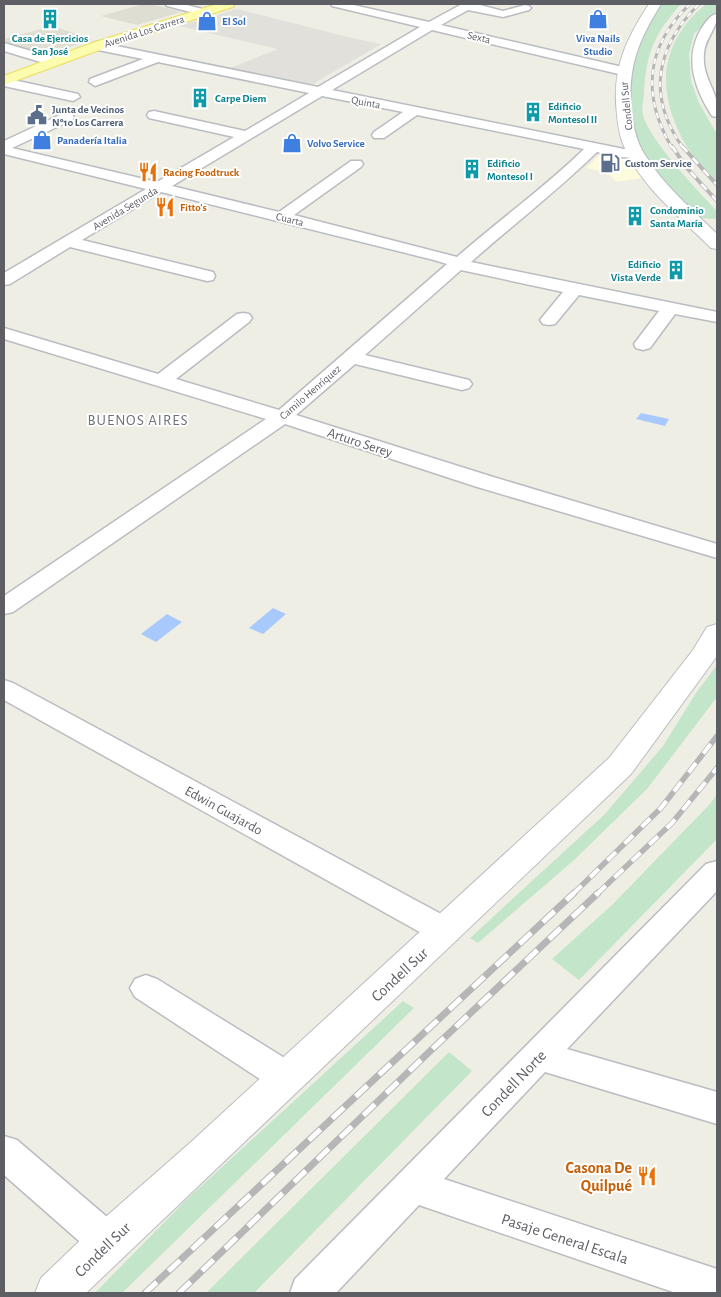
<svg xmlns="http://www.w3.org/2000/svg" width="721" height="1297" viewBox="0 0 721 1297" font-family="'Alegreya Sans',sans-serif">
  <style>
    .commercial { fill: #fdfbdd }
    .industrial { fill: #e1e0da }
    .education { fill: #dfded3 }
    .green { fill: #c3e5c9 }
    .water { fill: #a8c9fc }
    .lines { fill: none; stroke-linecap: round; stroke-linejoin: round }
    .minor-casing { stroke: #babcc1; stroke-width: 3 }
    .tertiary-casing { stroke: #babcc1; stroke-width: 2 }
    .primary-casing { stroke: #ecdd61; stroke-width: 2 }
    .minor { fill: #fff; fill-rule: evenodd }
    .tertiary { fill: #fff; fill-rule: evenodd }
    .primary { fill: #fbfcad; fill-rule: evenodd }
    .rail-far3-casing { stroke: #b6b6b7; stroke-width: 3 }
    .rail-far2-casing { stroke: #b6b6b7; stroke-width: 4 }
    .rail-far1-casing { stroke: #b6b6b7; stroke-width: 5.5 }
    .rail-casing { stroke: #b6b6b7; stroke-width: 7 }
    .rail-far3 { stroke: #fff; stroke-width: 2; stroke-dasharray: 5.5; stroke-linecap: butt }
    .rail-far2 { stroke: #fff; stroke-width: 2.5; stroke-dasharray: 8; stroke-linecap: butt }
    .rail-far1 { stroke: #fff; stroke-width: 4; stroke-dasharray: 12; stroke-linecap: butt }
    .rail { stroke: #fff; stroke-width: 5; stroke-dasharray: 16; stroke-linecap: butt }
    .labels { text-anchor: middle; stroke-width: 4; stroke-linejoin: round; paint-order: stroke }
    .far-shop-label { font-size: 11px; font-weight: bold; fill: #366cbe; stroke: #fff; text-anchor: start }
    .far-street-label { font-size: 11px; fill: #5d5f65; stroke: #fff }
    .far-culture-label { font-size: 11px; font-weight: bold; fill: #0d838f; stroke: #fff; text-anchor: start }
    .far-service-label { font-size: 11px; font-weight: bold; fill: #4e5e75; stroke: #fff; text-anchor: start }
    .far-food-label { font-size: 11px; font-weight: bold; fill: #c56008; stroke: #fff; text-anchor: start }
    .street-label { font-size: 14px; fill: #5d5f65; stroke: #fff }
    .neighbourhood-label { font-size: 15px; letter-spacing: 1px; fill: #6e7177; stroke: #fff }
    .near-street-label { font-size: 16px; fill: #5d5f65; stroke: #fff }
    .near-food-label { font-size: 16px; font-weight: bold; fill: #c56008; stroke: #fff; text-anchor: end }
  </style>
  <rect width="100%" height="100%" fill="#efeee5"/>
  <path class="commercial" d="M605,153L625,158L643,178L616,182L607,172L586,168L599,155Z"/>
  <path class="industrial" d="M237,9L352,38L381,44L313,84H305L227,69L278,49L179,26Z"/>
  <path class="education" d="M143,4H151L181,12L137,25L101,16Z
    M52,26L92,39L48,55L4,42V39Z"/>
  <path class="green" d="M660,4H681C655,33 646,53 644,92C644,99 641,109 643,115C650,141 698,191 717,211V219L698,218L659,178L643,156L631,126L629,93L635,54L638,44Z
    M706,4H717V12L694,34L689,54L691,81L699,103L717,134V182C708,171 695,159 687,147C656,95 657,44 706,4Z
    M717,665V697L647,789L574,860L478,943L470,938L605,814L663,746L696,693Z
    M717,794V839L579,980L552,959L613,904L710,804Z
    M403,1001L414,1008L122,1293H95L186,1200Z
    M449,1052L472,1071L254,1293H206Z"/>
  <path class="water" d="M641,413L669,419L665,426L636,419Z
    M273,608L286,614L263,634L249,628Z
    M167,614L182,622L156,642L141,634Z"/>
  <g class="lines">
    <defs>
      <path id="minor" d="M165,4H183L206,10L208,12L202,15L167,6Z
        M331,4H349L429,22L462,4H476L503,11L525,5L529,6L531,8L529,10L503,17L468,10L441,25L627,68L629,71L627,74L623,75L432,30L332,90L624,149L640,150L642,153L640,156C626,160 611,155 597,152C557,191 513,225 471,262L717,312V322L675,314L650,348L643,350L636,348L634,344L659,311L579,295L555,324L549,325L543,324L540,320L563,292L461,270L365,355L469,380L472,384L469,388L462,390L355,364L296,415L490,476L717,544V558L474,486L285,424L13,612L4,614V596L266,419L4,339V328L158,374L237,314L243,313L249,314L252,318L249,322L176,379L279,410L447,264L434,260L161,192L82,240L213,272L215,276L213,280L207,281L70,247L10,284L4,285V273L146,189L4,154V141L62,114H72L74,117L72,120L12,148L157,182L234,137L149,118L147,115L149,112L154,111L245,131L309,93L158,62L95,86L89,82L90,79L143,59L93,49L91,46L93,43L97,42L318,87L420,27L332,6ZM322,96L403,112L374,132L372,135L374,138H384L417,115L584,149C544,188 499,220 457,257L294,215L361,167L363,164L361,161H351L279,212L172,186Z
        M717,14C718,28 705,38 704,53C702,74 712,84 717,102C718,106 717,113 717,117L712,116C694,88 683,56 703,26C707,21 710,15 717,14Z
        M4,43L58,59L60,62L54,66L4,51Z
        M4,78L78,94L80,97L73,101L4,86Z
        M4,680L13,683L456,922L461,931L456,940L445,943L434,940L4,700Z
        M717,861V891L567,1049L717,1092V1124L545,1072L444,1179L717,1269V1293H676L419,1205L336,1293H290L295,1279L706,864Z
        M146,975L157,979L299,1067L304,1078L299,1089L287,1093L275,1089L135,997L130,988L135,979Z
        M4,1136L17,1140L121,1229L127,1242L121,1255L108,1260L95,1255L4,1175Z"/>
      <path id="tertiary" d="M649,4H661C639,40 628,65 631,108C633,125 636,141 645,155C664,186 692,209 717,234V249L711,248C680,217 639,185 623,144C618,131 617,117 616,103C614,64 628,36 649,4Z
        M717,624V656L631,774L86,1293H35L41,1278L93,1228L191,1142L609,758L693,650L707,627Z"/>
      <path id="primary" d="M217,4H235L233,7L102,49L4,85V76L92,43Z"/>
    </defs>
    <use href="#minor" class="minor-casing"/>
    <use href="#tertiary" class="tertiary-casing"/>
    <use href="#primary" class="primary-casing"/>
    <use href="#minor" class="minor"/>
    <use href="#tertiary" class="tertiary"/>
    <use href="#primary" class="primary"/>
    <defs>
      <path id="rail-far3" d="M672,148C641,95 646,46 690,4
        M683,148C646,96 656,47 699,4"/>
      <path id="rail-far2" d="M672,146L686,167L717,201
        M682,146L717,185"/>
      <path id="rail-far1" d="M573,894L661,808L717,736
        M597,894L672,823L717,768"/>
      <path id="rail" d="M145,1293L574,893
        M179,1293L427,1054L598,893"/>
    </defs>
    <use href="#rail-far3" class="rail-far3-casing"/>
    <use href="#rail-far2" class="rail-far2-casing"/>
    <use href="#rail-far1" class="rail-far1-casing"/>
    <use href="#rail" class="rail-casing"/>
    <use href="#rail-far3" class="rail-far3"/>
    <use href="#rail-far2" class="rail-far2"/>
    <use href="#rail-far1" class="rail-far1"/>
    <use href="#rail" class="rail"/>
  </g>
  <defs>
    <symbol id="building-bare" viewBox="-9 -9 18 18"><path d="M-4-6H4V6H1V3H-1V6H-4ZM-2.5-4.3h1.7v1.8h-1.7ZM.8-4.3h1.7v1.8H.8ZM-2.5-1h1.7V.8h-1.7ZM.8-1h1.7V.8H.8Z" fill="#0f9aa8" stroke="#fff" stroke-width="2.5" paint-order="stroke"/></symbol>
    <symbol id="shop-bare" viewBox="-9 -9 18 18"><path d="M-5-2.5h2.3a2.7 3.5 0 0 1 5.4 0H5L5.5 6h-11ZM-1.5-2.5h3a1.5 2.3 0 0 0-3 0Z" fill="#3f7fe0" stroke="#fff" stroke-width="2.5" paint-order="stroke"/></symbol>
    <symbol id="civic-bare" viewBox="-9 -9 18 18"><path d="M-.6-6.5H3V-4.5H.6V-3L4-1V1h2V6H-6V1h2V-1L-.6-3ZM-1.2 2.5V6h2.4V2.5Z" fill="#5c6f8a" stroke="#fff" stroke-width="2.5" paint-order="stroke"/></symbol>
    <symbol id="fuel-bare" viewBox="-9 -9 18 18"><path d="M-5.5-6h7V0h2V4h1.3V-2.5L3-4.5l.8-.8L6-3V5H2.5V1h-1V6h-7ZM-4.2-4.7v3.2H.2V-4.7Z" fill="#5c6f8a" stroke="#fff" stroke-width="2.5" paint-order="stroke"/></symbol>
    <symbol id="restaurant-bare" viewBox="-9 -9 18 18"><path d="M-5-6h1v4h1v-4h1v4h1v-4h1v5L-1.5 .5V6h-2V.5L-5-1ZM5-6V6H3V1.5H1.5Q1.5-4 5-6Z" fill="#e8710a" stroke="#fff" stroke-width="2.5" paint-order="stroke"/></symbol>
  </defs>
  <g fill-rule="evenodd">
    <use href="#building-bare" x="36" y="5" width="28" height="28"/>
    <use href="#shop-bare" x="584" y="5" width="28" height="28"/>
    <use href="#shop-bare" x="193" y="7" width="28" height="28"/>
    <use href="#building-bare" x="186" y="84" width="28" height="28"/>
    <use href="#building-bare" x="519" y="98" width="28" height="28"/>
    <use href="#civic-bare" x="23" y="101" width="28" height="28"/>
    <use href="#shop-bare" x="28" y="126" width="28" height="28"/>
    <use href="#shop-bare" x="278" y="129" width="28" height="28"/>
    <use href="#fuel-bare" x="596" y="149" width="28" height="28"/>
    <use href="#building-bare" x="458" y="155" width="28" height="28"/>
    <use href="#restaurant-bare" x="134" y="158" width="28" height="28"/>
    <use href="#restaurant-bare" x="151" y="193" width="28" height="28"/>
    <use href="#building-bare" x="621" y="202" width="28" height="28"/>
    <use href="#building-bare" x="662" y="256" width="28" height="28"/>
    <use href="#restaurant-bare" x="633" y="1162" width="28" height="28"/>
  </g>
  <g class="labels">
    <g class="far-shop-label">
      <text x="222" y="25">El Sol</text>
      <text x="598" y="42" text-anchor="middle">Viva Nails<tspan x="598" dy="13">Studio</tspan></text>
      <text x="57" y="144">Panadería Italia</text>
      <text x="307" y="147">Volvo Service</text>
    </g>
    <g class="far-street-label">
      <text transform="translate(144 31) rotate(-18)" y="4">Avenida Los Carrera</text>
      <text transform="translate(479 37) rotate(13)" y="4">Sexta</text>
      <text transform="translate(366 102) rotate(11)" y="4">Quinta</text>
      <text transform="translate(626 106) rotate(-96)" y="4">Condell Sur</text>
      <text transform="translate(125 208) rotate(-31)" y="4">Avenida Segunda</text>
      <text transform="translate(290 219) rotate(14)" y="4">Cuarta</text>
      <text transform="translate(310 392) rotate(-41)" y="4">Camilo Henríquez</text>
    </g>
    <g class="far-culture-label">
      <text x="50" y="42" text-anchor="middle">Casa de Ejercicios<tspan x="50" dy="13">San José</tspan></text>
      <text x="215" y="102">Carpe Diem</text>
      <text x="548" y="110">Edificio<tspan x="548" dy="13">Montesol II</tspan></text>
      <text x="487" y="167">Edificio<tspan x="487" dy="13">Montesol I</tspan></text>
      <text x="650" y="214">Condominio<tspan x="650" dy="13">Santa María</tspan></text>
      <text x="661" y="268" text-anchor="end">Edificio<tspan x="661" dy="13">Vista Verde</tspan></text>
    </g>
    <g class="far-service-label">
      <text x="52" y="113">Junta de Vecinos<tspan x="52" dy="13">Nº10 Los Carrera</tspan></text>
      <text x="625" y="167">Custom Service</text>
    </g>
    <g class="far-food-label">
      <text x="163" y="176">Racing Foodtruck</text>
      <text x="180" y="211">Fitto's</text>
    </g>
    <g class="street-label">
      <text transform="translate(360 442) rotate(18)" y="5">Arturo Serey</text>
      <text transform="translate(224 810) rotate(29)" y="5">Edwin Guajardo</text>
    </g>
    <g class="neighbourhood-label">
      <text x="138" y="425">BUENOS AIRES</text>
    </g>
    <g class="near-street-label">
      <text transform="translate(399 974) rotate(-43)" y="6">Condell Sur</text>
      <text transform="translate(513 1083) rotate(-46)" y="6">Condell Norte</text>
      <text transform="translate(565 1238) rotate(18)" y="6">Pasaje General Escala</text>
      <text transform="translate(102 1249) rotate(-44)" y="6">Condell Sur</text>
    </g>
    <g class="near-food-label">
      <text x="632" y="1173">Casona De<tspan x="632" dy="18">Quilpué</tspan></text>
    </g>
  </g>
  <rect width="721" height="1297" fill="none" stroke="#5d5f65" stroke-width="10"/>
</svg>
